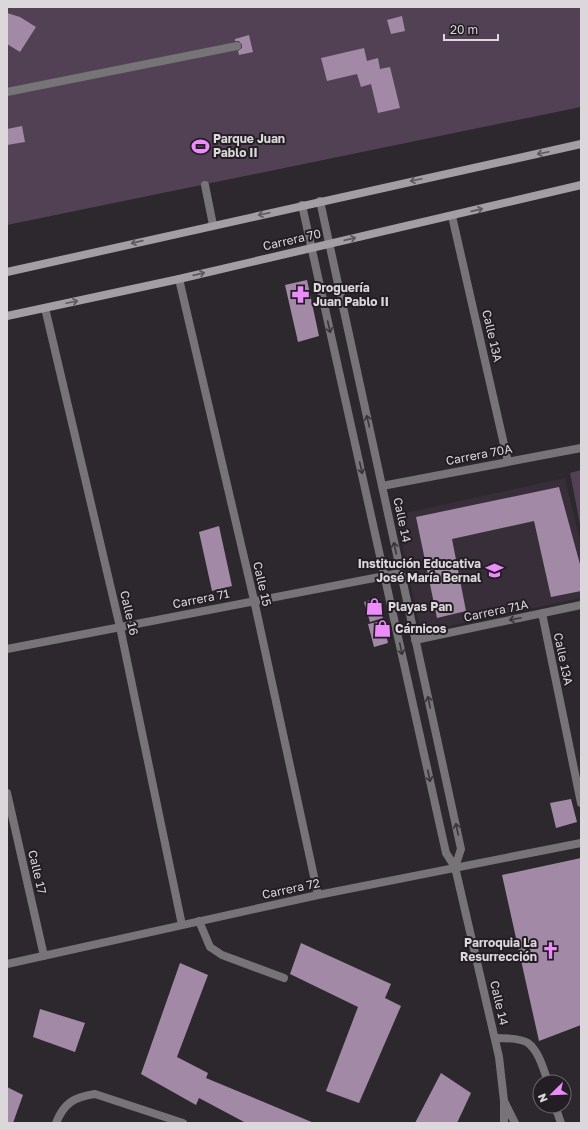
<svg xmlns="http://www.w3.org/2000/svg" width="588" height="1130" viewBox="0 0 588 1130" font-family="'Golos Text',sans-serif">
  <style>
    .built { fill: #372e39 }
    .green { fill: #524055 }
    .building { fill: #a289a6 }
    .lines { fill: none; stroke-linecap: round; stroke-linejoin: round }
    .service { stroke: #777477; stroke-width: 8 }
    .pedestrian { stroke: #777477; stroke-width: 8 }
    .minor { stroke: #777477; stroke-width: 8 }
    .tertiary { stroke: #777477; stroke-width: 8 }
    .secondary { stroke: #a29ea3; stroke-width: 8 }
    .oneway { stroke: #5c585d }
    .oneway2 { stroke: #383439 }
    .labels { text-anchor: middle; stroke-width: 4; stroke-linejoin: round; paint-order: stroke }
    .poi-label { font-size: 12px; font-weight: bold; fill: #dbd7db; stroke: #231e24; text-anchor: start }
    .street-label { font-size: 12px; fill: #dbd7db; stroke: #231e24 }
  </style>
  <rect width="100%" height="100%" fill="#2d282e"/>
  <path class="built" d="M565,478L581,545V598L421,632L396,515Z"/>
  <path class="green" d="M7,7H581V107L7,225Z
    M581,470V529L570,473Z"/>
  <path class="building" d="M7,13L20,17L36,27L20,52L7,44Z
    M402,16L405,31L391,34L387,20Z
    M249,35L253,52L239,55L238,51L242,48V45L239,41H235V39Z
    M364,48L367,61L378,58L380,69L390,67L400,108L378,113L371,84L361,87L357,74L327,81L321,58Z
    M22,126L25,142L7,145V129Z
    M307,280L319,336L298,342L285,285Z
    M559,487L581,568V591L551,597L534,521L452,539L466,611L437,618L416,517Z
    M219,526L232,586L212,591L199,532Z
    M378,598L383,618L370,622L364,602Z
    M383,621L388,643L374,647L368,624Z
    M571,799L577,822L556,828L550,803Z
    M581,858V1025L539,1041L502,875Z
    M301,943L391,984L385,998L401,1006L359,1103L326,1091L358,1007L290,974Z
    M180,963L208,975L177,1057L208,1073L206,1078L314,1123H246L199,1098L196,1105L141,1074Z
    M40,1009L85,1023L75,1052L33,1037Z
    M441,1073L471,1093L457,1123H415Z
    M7,1087L23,1095L13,1123H7Z"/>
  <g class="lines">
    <path class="service" d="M205,185L213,225
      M199,921L210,947L222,955L284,978
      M495,1038C503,1038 521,1038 528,1043C539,1051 544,1071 548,1082
      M504,1101L515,1123
      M555,1106L561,1123
      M56,1123C64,1103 74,1097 95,1094L183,1123"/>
    <path class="pedestrian" d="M7,92L237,46"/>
    <path class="minor" d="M452,216L508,462
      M179,279L254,600L318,895
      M45,308L120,627L182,925
      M382,486L581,448
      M542,613L581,803
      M415,640L581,605
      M7,649L400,573
      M7,793L44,956
      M7,964L318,895L581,843"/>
    <path class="tertiary" d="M320,201L461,849L455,867
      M302,205L446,853L455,867L499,1057L504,1101V1123"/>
    <path class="secondary" d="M7,272L581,144
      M7,316L179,279L581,185"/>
  </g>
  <defs><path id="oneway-shaft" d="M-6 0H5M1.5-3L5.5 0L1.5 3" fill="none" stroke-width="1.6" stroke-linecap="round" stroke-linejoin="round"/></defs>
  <g class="oneway">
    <use href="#oneway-shaft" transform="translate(543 153) rotate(168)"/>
    <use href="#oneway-shaft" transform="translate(416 180) rotate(168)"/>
    <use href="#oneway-shaft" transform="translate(477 210) rotate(-13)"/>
    <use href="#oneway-shaft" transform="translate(264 214) rotate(168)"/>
    <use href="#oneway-shaft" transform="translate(350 239) rotate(-13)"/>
    <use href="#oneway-shaft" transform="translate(137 242) rotate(167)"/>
    <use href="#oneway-shaft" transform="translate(199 274) rotate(-13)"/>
    <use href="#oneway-shaft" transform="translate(72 302) rotate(-12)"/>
  </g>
  <g class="oneway2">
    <use href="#oneway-shaft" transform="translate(329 327) rotate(77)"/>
    <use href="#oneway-shaft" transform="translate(368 421) rotate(-103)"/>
    <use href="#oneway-shaft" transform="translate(361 468) rotate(77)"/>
    <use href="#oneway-shaft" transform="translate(395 548) rotate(-102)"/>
    <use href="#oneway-shaft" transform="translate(515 619) rotate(168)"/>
    <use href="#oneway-shaft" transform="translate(401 649) rotate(78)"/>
    <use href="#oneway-shaft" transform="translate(429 702) rotate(-102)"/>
    <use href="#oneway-shaft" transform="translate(429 776) rotate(78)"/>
    <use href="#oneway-shaft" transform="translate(457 829) rotate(-102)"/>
  </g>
  <defs>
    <symbol id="stadium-bare" viewBox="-9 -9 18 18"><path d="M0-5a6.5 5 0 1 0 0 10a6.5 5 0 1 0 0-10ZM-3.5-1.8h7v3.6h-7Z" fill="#ec8cfb" stroke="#231e24" stroke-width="2.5" paint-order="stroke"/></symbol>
    <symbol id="pharmacy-bare" viewBox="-9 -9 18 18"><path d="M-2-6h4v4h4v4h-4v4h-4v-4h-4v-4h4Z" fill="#ec8cfb" stroke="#231e24" stroke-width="2.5" paint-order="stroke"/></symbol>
    <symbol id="school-bare" viewBox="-9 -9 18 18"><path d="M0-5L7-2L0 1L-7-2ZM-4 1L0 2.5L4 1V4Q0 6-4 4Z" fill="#ec8cfb" stroke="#231e24" stroke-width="2.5" paint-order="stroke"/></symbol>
    <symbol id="shop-bare" viewBox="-9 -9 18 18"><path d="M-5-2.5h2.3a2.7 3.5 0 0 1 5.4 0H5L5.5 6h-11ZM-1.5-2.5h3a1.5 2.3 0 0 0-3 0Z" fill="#ec8cfb" stroke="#231e24" stroke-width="2.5" paint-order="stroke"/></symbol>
    <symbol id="church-bare" viewBox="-9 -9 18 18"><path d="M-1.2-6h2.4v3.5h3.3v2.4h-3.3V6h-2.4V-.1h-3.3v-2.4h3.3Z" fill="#ec8cfb" stroke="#231e24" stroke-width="2.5" paint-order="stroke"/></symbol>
  </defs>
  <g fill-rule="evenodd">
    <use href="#stadium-bare" x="188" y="134" width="25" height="25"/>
    <use href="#pharmacy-bare" x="288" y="282" width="25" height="25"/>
    <use href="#school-bare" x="482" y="558" width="25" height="25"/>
    <use href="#shop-bare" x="362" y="594" width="25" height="25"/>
    <use href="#shop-bare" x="370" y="616" width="25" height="25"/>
    <use href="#church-bare" x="538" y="938" width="25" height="25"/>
  </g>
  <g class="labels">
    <g class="poi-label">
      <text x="213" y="143">Parque Juan<tspan x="213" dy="14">Pablo II</tspan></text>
      <text x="313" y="292">Droguería<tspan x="313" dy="14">Juan Pablo II</tspan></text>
      <text x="481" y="568" text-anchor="end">Institución Educativa<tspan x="481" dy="14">José María Bernal</tspan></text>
      <text x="388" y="611">Playas Pan</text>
      <text x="395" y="633">Cárnicos</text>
      <text x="537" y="947" text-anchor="end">Parroquia La<tspan x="537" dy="14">Resurrección</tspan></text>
    </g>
    <g class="street-label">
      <text transform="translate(292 240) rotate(-13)" y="4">Carrera 70</text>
      <text transform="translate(492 336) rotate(77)" y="4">Calle 13A</text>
      <text transform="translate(479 455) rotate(-11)" y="4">Carrera 70A</text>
      <text transform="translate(402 520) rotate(78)" y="4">Calle 14</text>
      <text transform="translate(262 584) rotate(77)" y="4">Calle 15</text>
      <text transform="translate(201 599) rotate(-11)" y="4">Carrera 71</text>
      <text transform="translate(496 611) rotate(-12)" y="4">Carrera 71A</text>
      <text transform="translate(129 613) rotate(77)" y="4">Calle 16</text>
      <text transform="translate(563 659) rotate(78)" y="4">Calle 13A</text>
      <text transform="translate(37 872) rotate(77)" y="4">Calle 17</text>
      <text transform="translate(291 889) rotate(-12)" y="4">Carrera 72</text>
      <text transform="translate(499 1003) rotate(77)" y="4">Calle 14</text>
    </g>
  </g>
  <rect width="588" height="1130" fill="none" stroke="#dbd7db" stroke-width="16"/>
  <g transform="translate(552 1094) rotate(247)"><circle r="19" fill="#231e24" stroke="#6d686d"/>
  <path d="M0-3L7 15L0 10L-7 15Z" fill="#ec8cfb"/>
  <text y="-6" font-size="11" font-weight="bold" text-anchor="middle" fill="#dbd7db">N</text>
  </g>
  <path d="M444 34v6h54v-6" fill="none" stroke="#dbd7db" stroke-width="2"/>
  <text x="450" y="34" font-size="12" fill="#dbd7db" stroke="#231e24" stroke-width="3" paint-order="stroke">20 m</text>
</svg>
